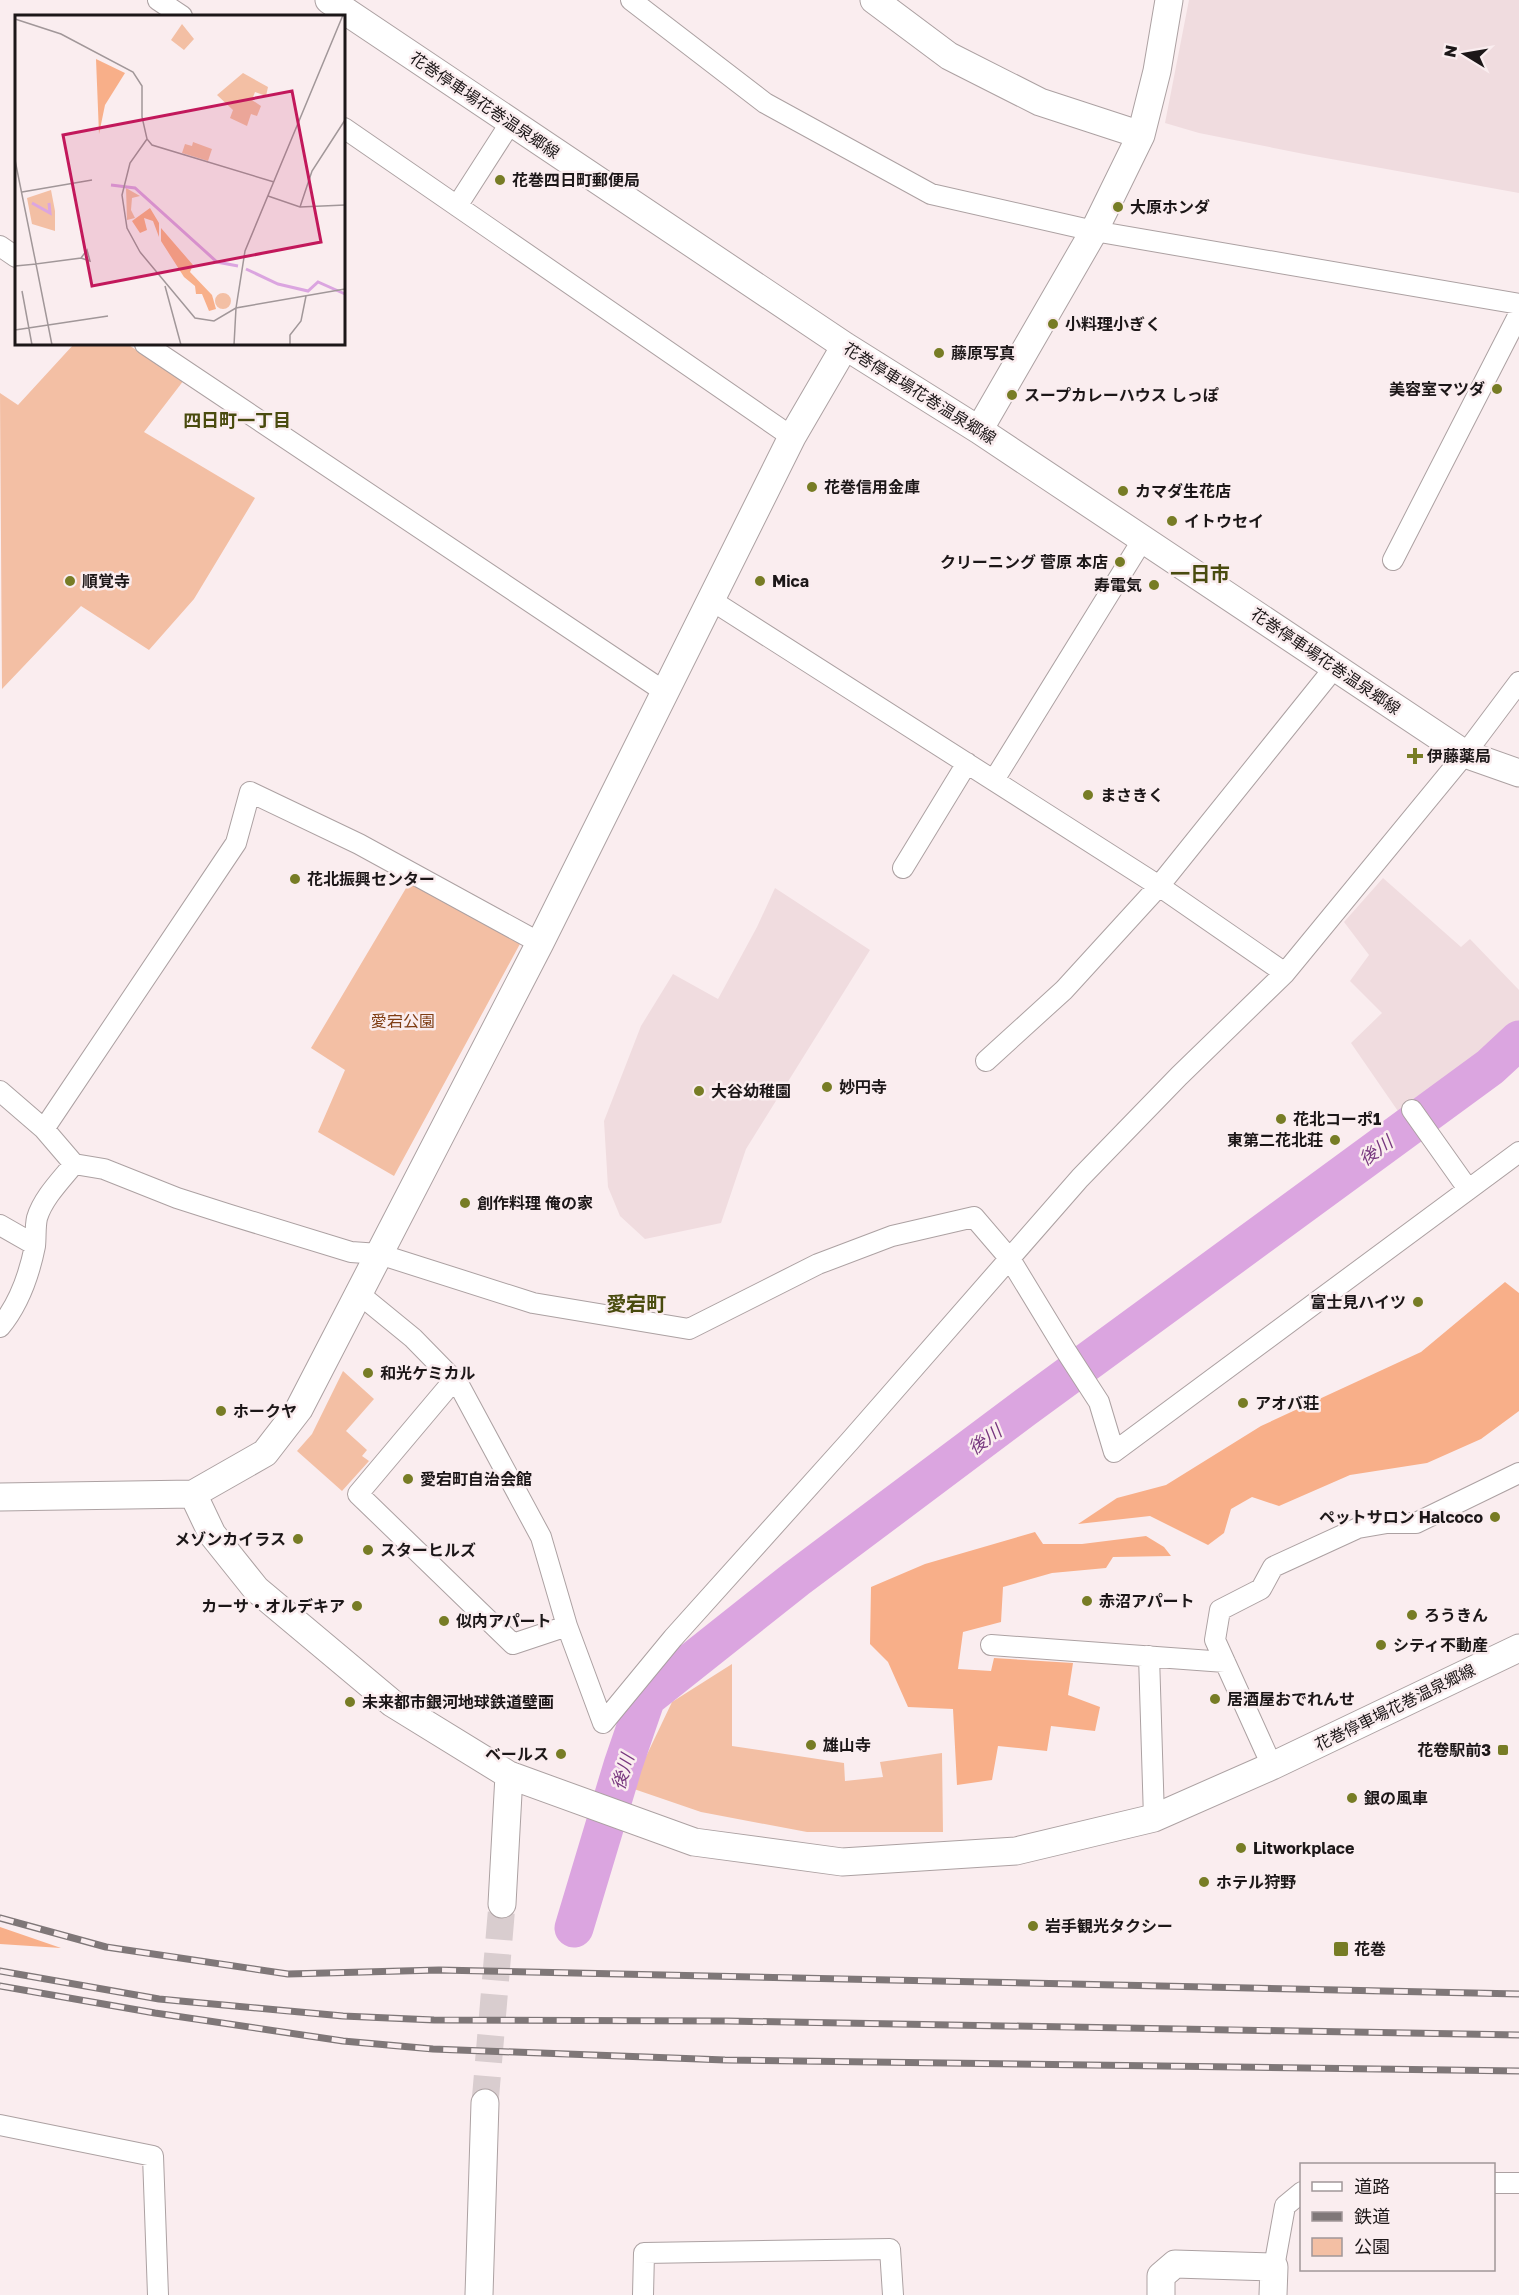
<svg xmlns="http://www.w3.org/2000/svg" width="1519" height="2295" viewBox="0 0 1519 2295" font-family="'Golos Text','Noto Sans JP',sans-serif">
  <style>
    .built { fill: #f0dcdf }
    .green { fill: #f3bfa4 }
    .forest { fill: #f8af89 }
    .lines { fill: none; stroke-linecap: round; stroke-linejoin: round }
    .river { stroke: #dba5e0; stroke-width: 39 }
    .secondary-tunnel { stroke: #d9cdcf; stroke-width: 27; stroke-dasharray: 27 14; stroke-linecap: butt }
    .street-casing { stroke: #aca1a2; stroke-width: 22 }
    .secondary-casing { stroke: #aca1a2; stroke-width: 29 }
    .street { stroke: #fff; stroke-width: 20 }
    .secondary { stroke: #fff; stroke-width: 27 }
    .rail-casing { stroke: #7f7778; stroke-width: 7 }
    .rail { stroke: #faedef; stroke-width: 4.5; stroke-dasharray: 14; stroke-linecap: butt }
    .poi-dot { fill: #777c25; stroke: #faedef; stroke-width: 2 }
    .labels { text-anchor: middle; stroke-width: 5; stroke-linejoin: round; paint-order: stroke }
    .street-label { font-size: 16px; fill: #1c1718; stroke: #faedef }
    .poi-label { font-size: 16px; font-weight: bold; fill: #1c1718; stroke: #faedef; text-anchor: start }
    .park-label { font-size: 16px; fill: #7f3d14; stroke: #faedef }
    .neighbourhood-label { font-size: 18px; font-weight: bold; fill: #494b0e; stroke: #faedef }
    .water-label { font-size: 18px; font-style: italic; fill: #78387f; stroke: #faedef }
    .quarter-label { font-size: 20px; font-weight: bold; fill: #494b0e; stroke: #faedef }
    .inset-river { fill: none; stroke: #dba5e0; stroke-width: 3 }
    .inset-road { fill: none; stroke: #a19799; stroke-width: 1.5 }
    .view { fill: #c2185b; fill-opacity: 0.15; stroke: #c2185b; stroke-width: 3 }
    .inset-edge { fill: none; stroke: #1c1718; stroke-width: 3 }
  </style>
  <rect width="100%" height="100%" fill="#faedef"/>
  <path class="built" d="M1189,0H1519V193L1309,155L1199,133L1165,123Z
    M1383,878L1461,947L1470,939L1519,990V1021L1508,1038L1402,1117L1351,1043L1382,1013L1350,981L1369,955L1344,922Z
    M775,888L870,950L746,1149L721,1223L645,1239L620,1216L608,1187L604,1121L641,1026L673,974L718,999L757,927Z"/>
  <path class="green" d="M74,344H127L184,380L144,432L255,498L194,599L149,650L81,606L2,689L0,393L18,405Z
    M412,878L521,942L394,1176L318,1132L345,1070L311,1048Z
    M343,1371L374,1399L346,1431L367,1450L362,1456L369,1461L342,1491L297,1451L312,1434Z
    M732,1664V1746L844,1763L845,1781L883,1777L880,1762L942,1753L943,1832H807L701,1812L631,1788L672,1702Z"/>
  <path class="forest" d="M1505,1282L1519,1293V1411L1481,1439L1427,1463L1350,1475L1279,1506L1252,1497L1231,1509L1224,1533L1208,1545L1150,1516L1078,1524L1117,1498L1166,1485L1261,1426L1421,1352Z
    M1035,1532L1043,1544H1082L1146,1536L1164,1547L1171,1556L1113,1557L1106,1568L1052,1573L1003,1587L1001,1622L963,1632L958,1669L991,1671L994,1658L1073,1663L1068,1695L1100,1707L1095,1731L1051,1726L1047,1751L998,1746L992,1780L957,1785L953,1709L908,1707L888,1662L870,1644L871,1587L925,1564Z
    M0,1927L61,1948L0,1944Z"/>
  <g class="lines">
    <path class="river" d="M574,1928L623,1765L646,1698L796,1579L1023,1409L1490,1067L1519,1040"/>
    <path class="secondary-tunnel" d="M485,2103L502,1904"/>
    <defs>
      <path id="street" d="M158,0L182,16
        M631,0L765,103L931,194L1094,231L1519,304
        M344,128L792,437
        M457,206L511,122
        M0,246L16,257
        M145,344L665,692
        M1393,560L1519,314
        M711,600L1159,886L1285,973
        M994,780L1143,539
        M903,868L967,763
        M986,1061L1064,990L1159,886L1335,667
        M0,1091L44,1129L74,1164L104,1169L177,1198L227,1214L351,1252L379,1254L533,1303L689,1329L818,1264L892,1236L974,1217L1010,1259L1066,1351L1099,1402L1114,1452L1519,1152
        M1412,1110L1468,1189
        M44,1129L236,843L250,792L359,844L540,943
        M0,1225L35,1245
        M358,1293L413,1338L459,1385L541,1537L567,1626L603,1723L673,1638L850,1441L1080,1178L1179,1076L1285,973L1465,754L1519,682
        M0,1327C19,1304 29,1276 35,1246C36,1237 35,1227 37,1218C43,1198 61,1180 74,1164
        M454,1380L358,1494L513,1644L567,1626
        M991,1645L1225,1662
        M1149,1656L1154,1818
        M1272,1766L1215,1640L1220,1610L1261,1589L1273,1567L1358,1528L1387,1523H1416L1519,1473
        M0,2125L153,2156L158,2295
        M1494,2183H1519
        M1274,2267L1285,2206L1302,2192
        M643,2295L644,2253L890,2249L893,2295"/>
      <path id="secondary" d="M329,0L845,346L979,430L1465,754L1519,773
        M874,0L949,56L1040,102L1141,135
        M979,430L1094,231L1141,135L1157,71L1169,0
        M193,1494L212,1534L256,1589L392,1703L509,1775L694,1842L842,1862L1016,1851L1154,1818L1272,1766L1519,1648
        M0,1497L193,1494L265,1453L299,1409L540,943L792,437L845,346
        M502,1904L509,1775
        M479,2295L485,2103
        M1161,2295V2276L1175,2264L1274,2267L1273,2295"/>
    </defs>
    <use href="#street" class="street-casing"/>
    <use href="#secondary" class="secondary-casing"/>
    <use href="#street" class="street"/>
    <use href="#secondary" class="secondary"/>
    <defs>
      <path id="rail" d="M0,1918L106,1947L288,1974L439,1970L1519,1994
        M0,1971L159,1999L343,2016L434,2020L727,2021L1519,2035
        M0,1986L155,2013L343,2041L433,2049L725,2060L1519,2071"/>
    </defs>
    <use href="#rail" class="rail-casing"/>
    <use href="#rail" class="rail"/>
  </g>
  <g class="poi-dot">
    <circle cx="500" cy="180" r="6"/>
    <circle cx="1118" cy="207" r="6"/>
    <circle cx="1053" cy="324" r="6"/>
    <circle cx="939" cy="353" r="6"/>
    <circle cx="1497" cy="389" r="6"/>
    <circle cx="1012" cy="395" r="6"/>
    <circle cx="812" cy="487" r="6"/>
    <circle cx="1123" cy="491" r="6"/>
    <circle cx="1172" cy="521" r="6"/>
    <circle cx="1120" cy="562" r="6"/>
    <circle cx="70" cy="581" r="6"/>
    <circle cx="760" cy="581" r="6"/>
    <circle cx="1154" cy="585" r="6"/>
    <path d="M1412 747h6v6h6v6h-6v6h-6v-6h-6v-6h6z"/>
    <circle cx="1088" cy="795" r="6"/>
    <circle cx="295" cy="879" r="6"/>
    <circle cx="827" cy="1087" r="6"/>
    <circle cx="699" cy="1091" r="6"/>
    <circle cx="1281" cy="1119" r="6"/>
    <circle cx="1335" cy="1140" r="6"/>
    <circle cx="465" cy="1203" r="6"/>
    <circle cx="1418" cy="1302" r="6"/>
    <circle cx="368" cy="1373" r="6"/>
    <circle cx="1243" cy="1403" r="6"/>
    <circle cx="221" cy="1411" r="6"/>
    <circle cx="408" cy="1479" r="6"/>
    <circle cx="1495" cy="1517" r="6"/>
    <circle cx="298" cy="1539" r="6"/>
    <circle cx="368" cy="1550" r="6"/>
    <circle cx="1087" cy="1601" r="6"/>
    <circle cx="357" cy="1606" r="6"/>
    <circle cx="1412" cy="1615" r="6"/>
    <circle cx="444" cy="1621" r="6"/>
    <circle cx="1381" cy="1645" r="6"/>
    <circle cx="1215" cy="1699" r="6"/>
    <circle cx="350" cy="1702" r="6"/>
    <circle cx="811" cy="1745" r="6"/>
    <rect x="1497" y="1744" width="12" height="12" rx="3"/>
    <circle cx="561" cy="1754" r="6"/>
    <circle cx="1352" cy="1798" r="6"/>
    <circle cx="1241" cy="1848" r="6"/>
    <circle cx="1204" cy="1882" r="6"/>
    <circle cx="1033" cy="1926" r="6"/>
    <rect x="1333" y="1941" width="16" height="16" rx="3"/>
  </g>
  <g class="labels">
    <g class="street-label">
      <text transform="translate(485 105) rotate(34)" y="6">花巻停車場花巻温泉郷線</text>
      <text transform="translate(920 393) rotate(32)" y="6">花巻停車場花巻温泉郷線</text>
      <text transform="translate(1326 661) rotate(34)" y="6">花巻停車場花巻温泉郷線</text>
      <text transform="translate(1395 1707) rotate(-26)" y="6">花巻停車場花巻温泉郷線</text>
    </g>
    <g class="poi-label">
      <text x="512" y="186">花巻四日町郵便局</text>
      <text x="1130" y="213">大原ホンダ</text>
      <text x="1065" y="330">小料理小ぎく</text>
      <text x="951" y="359">藤原写真</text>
      <text x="1485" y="395" text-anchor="end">美容室マツダ</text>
      <text x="1024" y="401">スープカレーハウス しっぽ</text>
      <text x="824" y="493">花巻信用金庫</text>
      <text x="1135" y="497">カマダ生花店</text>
      <text x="1184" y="527">イトウセイ</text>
      <text x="1108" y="568" text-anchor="end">クリーニング 菅原 本店</text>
      <text x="82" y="587">順覚寺</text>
      <text x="772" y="587">Mica</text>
      <text x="1142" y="591" text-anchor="end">寿電気</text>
      <text x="1427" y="762">伊藤薬局</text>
      <text x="1100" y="801">まさきく</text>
      <text x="307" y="885">花北振興センター</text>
      <text x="839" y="1093">妙円寺</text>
      <text x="711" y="1097">大谷幼稚園</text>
      <text x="1293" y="1125">花北コーポ1</text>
      <text x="1323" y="1146" text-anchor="end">東第二花北荘</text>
      <text x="477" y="1209">創作料理 俺の家</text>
      <text x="1406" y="1308" text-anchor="end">富士見ハイツ</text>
      <text x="380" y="1379">和光ケミカル</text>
      <text x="1255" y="1409">アオバ荘</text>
      <text x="233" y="1417">ホークヤ</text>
      <text x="420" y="1485">愛宕町自治会館</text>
      <text x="1483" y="1523" text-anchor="end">ペットサロン Halcoco</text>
      <text x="286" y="1545" text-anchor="end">メゾンカイラス</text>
      <text x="380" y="1556">スターヒルズ</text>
      <text x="1099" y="1607">赤沼アパート</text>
      <text x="345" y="1612" text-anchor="end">カーサ・オルデキア</text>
      <text x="1424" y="1621">ろうきん</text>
      <text x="456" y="1627">似内アパート</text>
      <text x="1393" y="1651">シティ不動産</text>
      <text x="1227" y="1705">居酒屋おでれんせ</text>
      <text x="362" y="1708">未来都市銀河地球鉄道壁画</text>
      <text x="823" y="1751">雄山寺</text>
      <text x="1491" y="1756" text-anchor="end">花卷駅前3</text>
      <text x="549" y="1760" text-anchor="end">ベールス</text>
      <text x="1364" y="1804">銀の風車</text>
      <text x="1253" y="1854">Litworkplace</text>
      <text x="1216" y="1888">ホテル狩野</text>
      <text x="1045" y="1932">岩手観光タクシー</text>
      <text x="1354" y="1955">花巻</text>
    </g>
    <g class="park-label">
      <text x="403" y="1027">愛宕公園</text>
    </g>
    <g class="neighbourhood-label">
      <text x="237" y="427">四日町一丁目</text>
    </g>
    <g class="water-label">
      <text transform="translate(1376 1151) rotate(-36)" y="6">後川</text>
      <text transform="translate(985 1440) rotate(-36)" y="6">後川</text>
      <text transform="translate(623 1772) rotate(-73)" y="6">後川</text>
    </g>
    <g class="quarter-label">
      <text x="1200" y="581">一日市</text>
      <text x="636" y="1311">愛宕町</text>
    </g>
  </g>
  <g transform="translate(15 15)">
    <rect width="330" height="330" fill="#faedef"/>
    <path d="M167,9L179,24L169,35L156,25ZM228,58L253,72L251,81L240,77L237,85L246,91L242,101L236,99L232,111L215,103L218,95L202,80ZM178,127L197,134L193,146L167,138L170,129L177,131ZM111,173L125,181L117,183L116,195L120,203L112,205ZM36,175L40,196V216L17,209L12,183ZM200 286a8 8 0 1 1 16 0a8 8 0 1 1-16 0Z" fill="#f3bfa4"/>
    <path d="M81,44L110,58L90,90L84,119ZM135,193L144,208V222L138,206L129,203L132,215L125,218L117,206ZM146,213L178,250L175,257L197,280L201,294L194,296L187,279H181L180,271L169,262L146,226Z" fill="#f8af89"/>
    <path class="inset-river" d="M96,170L120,173L202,247L223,251M17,188L35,198L34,188M231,254L263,269L293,276L303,267L330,279"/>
    <path class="inset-road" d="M0,4L46,19L118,57L127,71V102L132,124L137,130L259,167M0,145L21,249L66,243L72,235L75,246L66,243M7,177L77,165M253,181L285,192L330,190M285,192L297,156L330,105M125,237L112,213L107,180L115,148L132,124M125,237L180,303L199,306L221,293L230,236L328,0M0,251L21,249L37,330M150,271L166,330M7,276L17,330M0,315L93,301M219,330L221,293L330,274M275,330V320L286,306L291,281"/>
    <path class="view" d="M277,76L306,227L77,271L48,120Z"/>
    <rect width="330" height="330" class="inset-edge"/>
  </g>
  <rect x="1300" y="2163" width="195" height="108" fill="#faedef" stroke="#a19799" stroke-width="1.5"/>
  <rect x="1312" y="2182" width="30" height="9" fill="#ffffff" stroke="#a19799" stroke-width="1.5"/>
  <text x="1354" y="2193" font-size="18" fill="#1c1718">道路</text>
  <rect x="1312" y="2212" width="30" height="9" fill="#7f7778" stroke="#a19799" stroke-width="1.5"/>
  <text x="1354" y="2223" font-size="18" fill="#1c1718">鉄道</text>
  <rect x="1312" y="2238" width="30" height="18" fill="#f3bfa4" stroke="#a19799" stroke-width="1.5"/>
  <text x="1354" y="2253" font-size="18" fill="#1c1718">公園</text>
  <g transform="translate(1465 54) rotate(281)" stroke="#faedef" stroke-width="4.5" paint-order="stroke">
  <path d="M0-4.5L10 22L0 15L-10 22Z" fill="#1c1718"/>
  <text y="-9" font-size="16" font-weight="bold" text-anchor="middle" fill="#1c1718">N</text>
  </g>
</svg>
